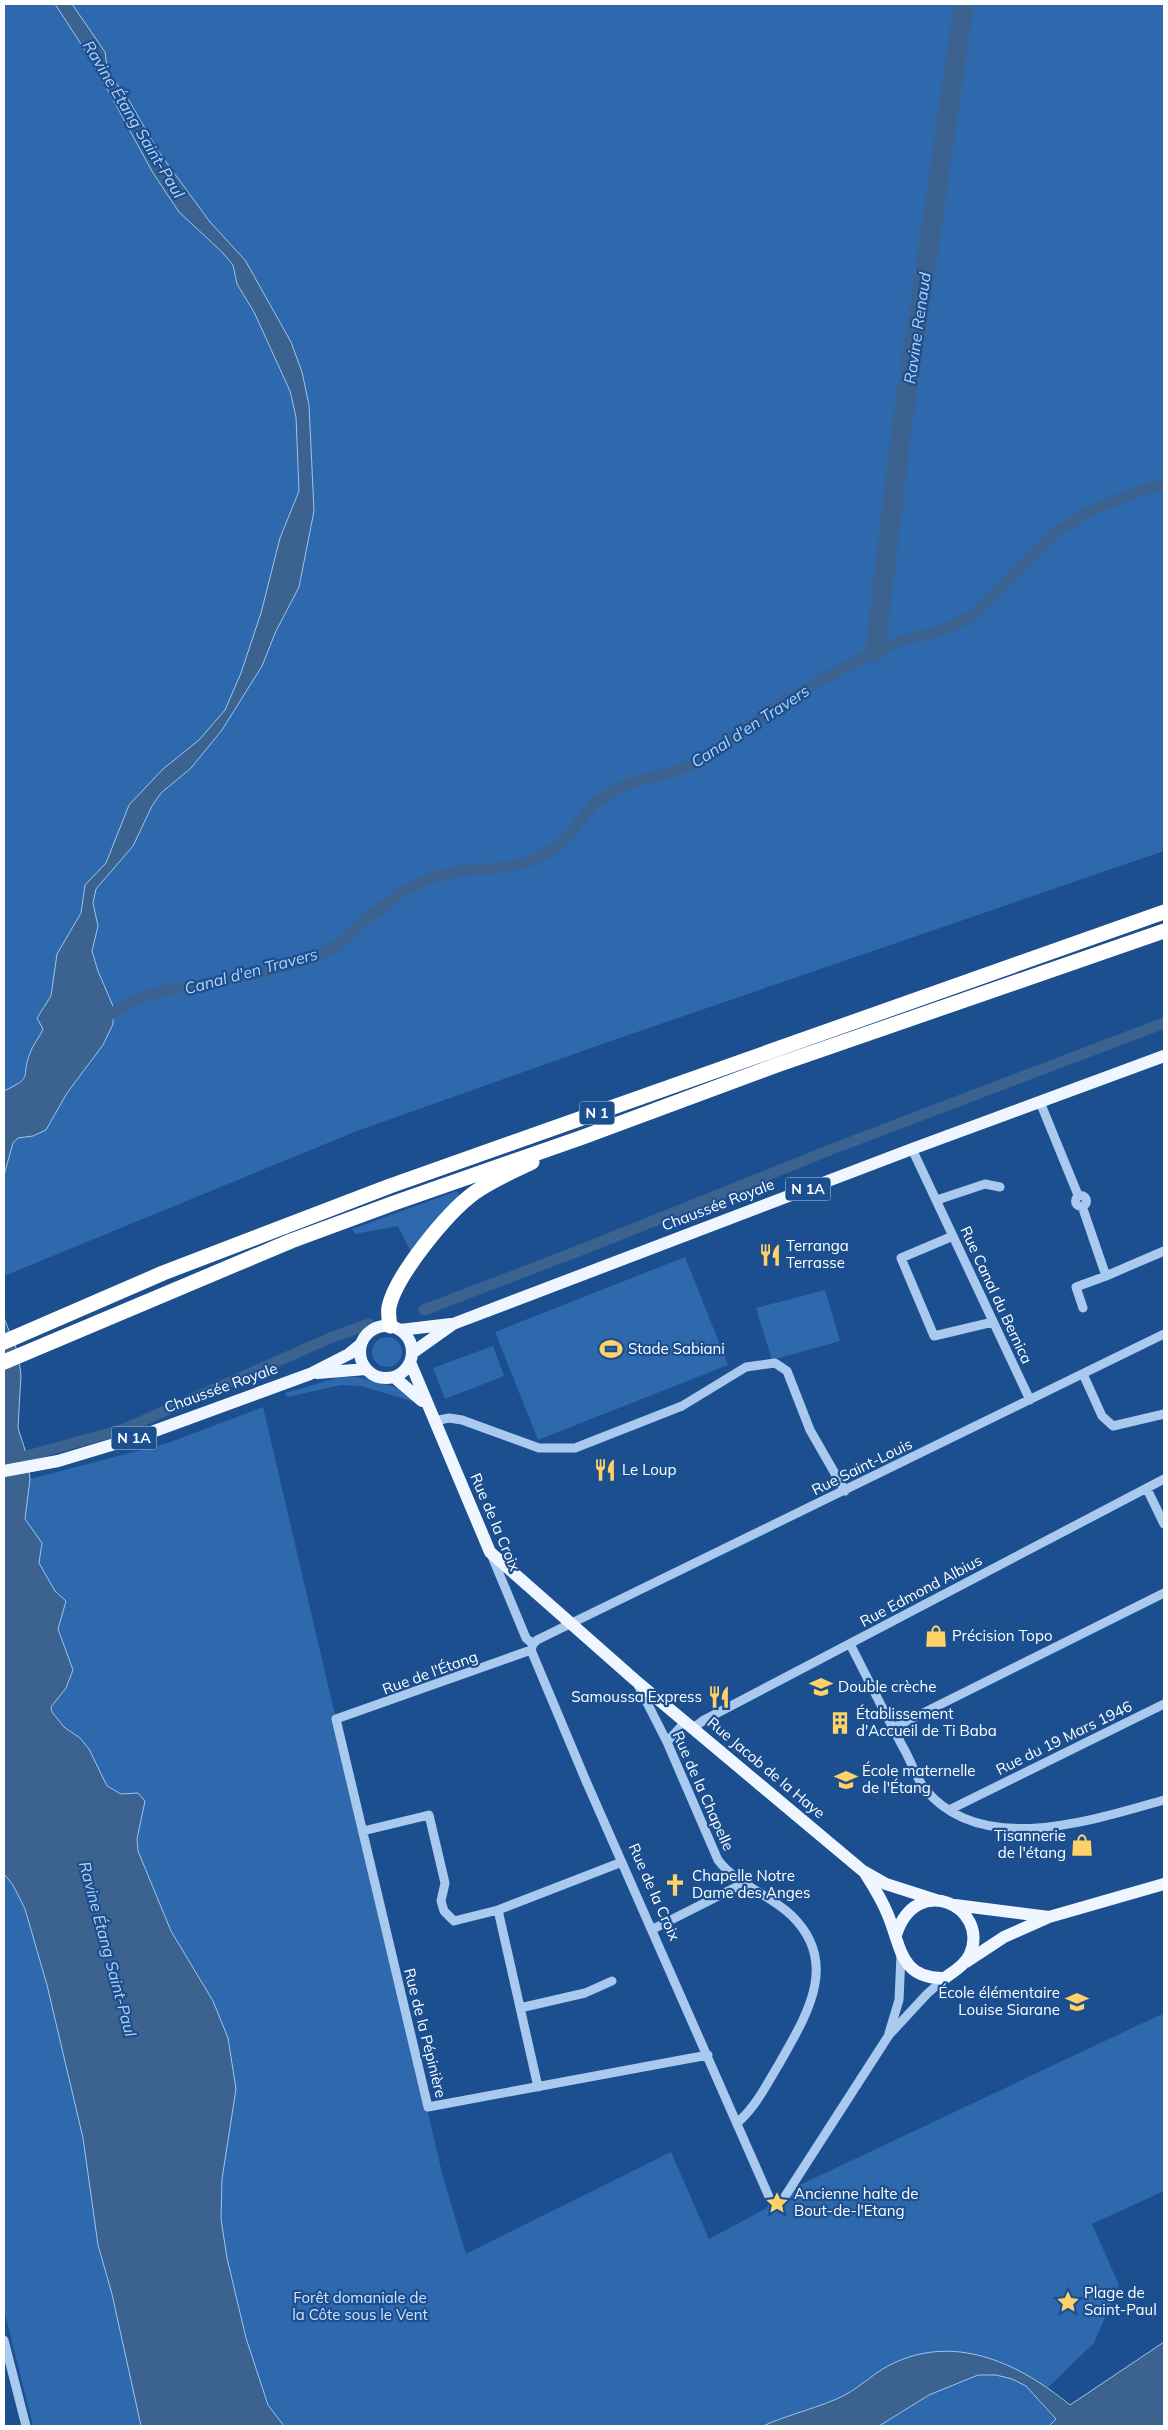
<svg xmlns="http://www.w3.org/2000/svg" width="1168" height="2430" viewBox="0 0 1168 2430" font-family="Mulish,sans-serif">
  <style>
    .green { fill: #2e69ad }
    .water { fill: #3c6290; stroke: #9cc4f0 }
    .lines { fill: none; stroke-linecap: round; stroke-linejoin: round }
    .canal { stroke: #3c6290; stroke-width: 11 }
    .river { stroke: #3c6290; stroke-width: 20 }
    .minor { stroke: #a9c9ee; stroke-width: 9 }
    .major { stroke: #f0f6ff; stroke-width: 12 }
    .highway { stroke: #fff; stroke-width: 15 }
    .labels { text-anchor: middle; stroke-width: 4.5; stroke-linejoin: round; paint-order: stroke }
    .shield { fill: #1b4f8f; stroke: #bbcadd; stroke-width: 1 }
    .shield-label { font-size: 14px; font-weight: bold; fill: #fff }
    .street-label { font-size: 15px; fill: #fff; stroke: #1b4f8f }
    .poi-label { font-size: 15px; fill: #fff; stroke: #1b4f8f; text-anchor: start }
    .park-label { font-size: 15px; fill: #cfe3fa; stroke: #1b4f8f }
    .water-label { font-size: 16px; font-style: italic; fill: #b5d3f5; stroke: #1b4f8f }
  </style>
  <rect width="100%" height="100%" fill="#1b4f8f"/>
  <path class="green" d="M4,4H1164V851L611,1041L357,1131L4,1276Z
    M457,1191L460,1196L411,1252L398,1226L355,1234L352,1229Z
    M685,1257L728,1365L538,1440L495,1332Z
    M825,1290L840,1341L772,1360L756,1308Z
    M4,1318L21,1375L18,1428L27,1456L30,1479L168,1443L263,1407L443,2177L466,2254L671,2152L709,2239L767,2208L770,2199L1164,2013V2191L1092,2224L1119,2285L1094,2343L1037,2398L1056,2420L1049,2426H33L4,2310Z
    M372 1352a15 15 0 1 1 30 0a15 15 0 1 1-30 0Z
    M493,1346L504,1376L445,1399L433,1368Z
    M340,1377H357L403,1389L415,1402L361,1386L341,1385L287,1397L285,1393Z"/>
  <path class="water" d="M55,4H72L105,52L108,73L127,97L158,151L210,222L245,260L291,342L302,372L309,405L314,511L299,587L276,631L262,666L222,730L191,768L161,793L152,806L133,846L96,889L93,903L98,926L92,951L98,971L113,1006V1024L103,1045L67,1093L46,1130L33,1136L18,1138L13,1143L4,1175V1091C35,1076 20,1079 30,1053C33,1044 40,1037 43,1029L37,1018L51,996L57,954L81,913L85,885L106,863L129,805L163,769L199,740L225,710L241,673L261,613L280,538L299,491L296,417L290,391L254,312L237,284L233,265L222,252L179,212L153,173L92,61Z
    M4,1318L18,1353L21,1375L18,1428L27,1456L30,1479L25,1519L42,1543L39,1563L55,1591L66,1601L58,1629L73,1670L66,1688L51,1707L52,1712L64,1727L80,1738L89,1749L107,1786L121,1794L138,1793L145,1801L137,1839L138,1851L171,1931L213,2001L228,2038L236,2089L222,2179L221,2219L227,2258L246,2338L268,2405L284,2426H141L112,2294L98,2245L83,2138L47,1985L25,1909L13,1885L4,1874Z
    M1164,2342V2426H1049L1056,2419L1026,2386L1012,2379L996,2375H978L929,2395L879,2426H763C789,2414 819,2408 845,2395C863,2385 877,2370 896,2362C959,2334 1021,2365 1070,2405Z"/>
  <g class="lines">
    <path class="canal" d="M100,1020C116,1012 131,1000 149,995C208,980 271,977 327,951C340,945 349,935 360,925C380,907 406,887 432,878C467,865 511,874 545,854C570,840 582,811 606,795C634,777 668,777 698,762C714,754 728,741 742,730C770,710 800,691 830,675C852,664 874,651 896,643C917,635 941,633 961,622C992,605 1015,571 1040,547C1076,512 1117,498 1164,484
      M424,1310L586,1248L835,1148L1164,1023
      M27,1456L124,1429L330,1338L369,1324"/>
    <path class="river" d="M875,653L900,441L964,4"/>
    <path class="minor" d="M1040,1102L1078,1195
      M912,1149L1030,1400
      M1075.5 1201a5.5 5.5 0 1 1 11 0a5.5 5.5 0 1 1-11 0Z
      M937,1200L985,1184L1000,1187
      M1082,1206L1106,1276L1164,1251
      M953,1236L901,1258L934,1336L993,1322
      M1083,1308L1076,1287L1106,1276
      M1083,1374L1102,1416L1113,1426L1164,1414
      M434,1421L449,1418L462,1420L539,1448H575L682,1406L746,1367L775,1363L787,1371L810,1430L845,1491
      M1147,1489L1164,1524
      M491,1554L526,1638L533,1644
      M533,1644L531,1650L586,1781L770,2199L777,2203L782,2201L889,2035L927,1994L945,1978
      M533,1644L537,1640L1164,1334
      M850,1644C868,1679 885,1714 904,1749C911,1761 916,1778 925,1789C981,1858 1093,1820 1164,1800
      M531,1650L336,1719L428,2107L708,2055
      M638,1685L667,1742L718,1860C737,1885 769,1894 791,1915C841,1963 806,2016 779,2064C767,2084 755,2108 737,2123
      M693,1728L704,1720L1164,1479
      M893,1728L1164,1593
      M667,1742L685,1722
      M949,1810L1164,1704
      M363,1831L429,1815L445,1883L441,1901L444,1911L454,1921L498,1910L622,1862
      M498,1910L538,2087
      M653,1929L744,1883
      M520,2008L585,1993L612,1981
      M889,2033L899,2000L901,1955
      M4,2340L26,2426"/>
    <path class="major" d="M360 1352a26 26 0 1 1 52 0a26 26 0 1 1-52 0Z
      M400,1330L451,1324
      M412,1353L453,1324L912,1149L1164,1056
      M410,1362L490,1552L635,1680L863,1871L886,1884L936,1900
      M317,1373L366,1369
      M394,1377L422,1401
      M4,1471L58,1461L138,1437L310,1374L349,1354L360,1345
      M865,1873C874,1887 882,1900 888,1915C901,1946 900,1980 945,1978C954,1971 965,1965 970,1954C990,1907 916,1871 896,1935
      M955,1905L1049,1917
      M966,1962L1004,1937L1049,1917L1164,1884"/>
    <path class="highway" d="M390,1326C389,1320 388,1313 389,1307C396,1275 447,1213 474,1193C492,1180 512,1172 532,1162
      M4,1342L163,1273L390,1186L1164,912
      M4,1362L291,1241L394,1203L583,1137L777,1065L1164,931"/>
  </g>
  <defs>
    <symbol id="restaurant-bare" viewBox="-9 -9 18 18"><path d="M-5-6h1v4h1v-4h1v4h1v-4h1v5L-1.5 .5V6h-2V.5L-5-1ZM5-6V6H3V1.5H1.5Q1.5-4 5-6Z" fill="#ffd166" stroke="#1b4f8f" stroke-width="2.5" paint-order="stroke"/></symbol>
    <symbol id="stadium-bare" viewBox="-9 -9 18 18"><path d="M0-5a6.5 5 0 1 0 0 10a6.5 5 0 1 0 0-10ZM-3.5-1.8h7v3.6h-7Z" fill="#ffd166" stroke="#1b4f8f" stroke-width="2.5" paint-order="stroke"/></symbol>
    <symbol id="shop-bare" viewBox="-9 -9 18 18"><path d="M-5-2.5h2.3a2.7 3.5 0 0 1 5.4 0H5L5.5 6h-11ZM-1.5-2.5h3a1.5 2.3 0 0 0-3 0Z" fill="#ffd166" stroke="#1b4f8f" stroke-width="2.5" paint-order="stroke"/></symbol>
    <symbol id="school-bare" viewBox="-9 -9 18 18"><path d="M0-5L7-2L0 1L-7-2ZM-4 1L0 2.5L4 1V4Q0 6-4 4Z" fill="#ffd166" stroke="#1b4f8f" stroke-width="2.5" paint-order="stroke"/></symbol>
    <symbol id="building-bare" viewBox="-9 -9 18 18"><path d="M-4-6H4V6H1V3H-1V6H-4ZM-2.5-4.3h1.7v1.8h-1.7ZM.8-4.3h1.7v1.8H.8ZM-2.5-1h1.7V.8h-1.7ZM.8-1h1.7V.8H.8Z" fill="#ffd166" stroke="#1b4f8f" stroke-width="2.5" paint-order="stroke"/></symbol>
    <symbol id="church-bare" viewBox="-9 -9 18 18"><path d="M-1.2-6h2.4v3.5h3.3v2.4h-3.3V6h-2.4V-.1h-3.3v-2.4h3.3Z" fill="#ffd166" stroke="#1b4f8f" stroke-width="2.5" paint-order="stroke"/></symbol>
    <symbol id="sight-bare" viewBox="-9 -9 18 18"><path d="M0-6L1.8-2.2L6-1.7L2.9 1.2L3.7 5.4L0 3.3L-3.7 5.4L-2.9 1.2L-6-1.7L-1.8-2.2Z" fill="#ffd166" stroke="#1b4f8f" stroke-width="2.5" paint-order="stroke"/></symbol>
  </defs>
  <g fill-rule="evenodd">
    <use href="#restaurant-bare" x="754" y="1239" width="32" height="32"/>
    <use href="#stadium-bare" x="595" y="1333" width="32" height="32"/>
    <use href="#restaurant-bare" x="589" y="1454" width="32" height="32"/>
    <use href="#shop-bare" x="920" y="1620" width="32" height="32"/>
    <use href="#school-bare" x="805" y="1671" width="32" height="32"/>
    <use href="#restaurant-bare" x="703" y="1681" width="32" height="32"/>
    <use href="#building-bare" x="824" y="1707" width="32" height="32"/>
    <use href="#school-bare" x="830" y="1764" width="32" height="32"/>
    <use href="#shop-bare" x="1066" y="1829" width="32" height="32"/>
    <use href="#church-bare" x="659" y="1869" width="32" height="32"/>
    <use href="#school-bare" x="1061" y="1986" width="32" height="32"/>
    <use href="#sight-bare" x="761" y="2187" width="32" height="32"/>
    <use href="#sight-bare" x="1052" y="2286" width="32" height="32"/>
  </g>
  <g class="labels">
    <g class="shield">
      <rect x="579.5" y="1101.5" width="35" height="23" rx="4"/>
      <rect x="785.5" y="1177.5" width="45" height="23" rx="4"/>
      <rect x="111.5" y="1426.5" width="45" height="23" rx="4"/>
    </g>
    <g class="shield-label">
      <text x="597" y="1118">N 1</text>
      <text x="808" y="1194">N 1A</text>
      <text x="134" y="1443">N 1A</text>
    </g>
    <g class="street-label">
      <text transform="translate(718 1205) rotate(-21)" y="5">Chaussée Royale</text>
      <text transform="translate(996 1295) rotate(65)" y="5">Rue Canal du Bernica</text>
      <text transform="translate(221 1388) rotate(-20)" y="5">Chaussée Royale</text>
      <text transform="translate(862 1467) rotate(-26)" y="5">Rue Saint-Louis</text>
      <text transform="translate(495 1522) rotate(67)" y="5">Rue de la Croix</text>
      <text transform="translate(921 1591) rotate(-28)" y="5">Rue Edmond Albius</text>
      <text transform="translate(430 1673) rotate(-20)" y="5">Rue de l'Étang</text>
      <text transform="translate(1064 1738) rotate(-26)" y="5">Rue du 19 Mars 1946</text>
      <text transform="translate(766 1768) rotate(40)" y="5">Rue Jacob de la Haye</text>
      <text transform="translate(703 1791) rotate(66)" y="5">Rue de la Chapelle</text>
      <text transform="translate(654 1892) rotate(66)" y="5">Rue de la Croix</text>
      <text transform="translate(425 2033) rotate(76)" y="5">Rue de la Pépinière</text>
    </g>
    <g class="poi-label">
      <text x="786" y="1251">Terranga<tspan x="786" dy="17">Terrasse</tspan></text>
      <text x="628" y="1354">Stade Sabiani</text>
      <text x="622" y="1475">Le Loup</text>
      <text x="952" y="1641">Précision Topo</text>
      <text x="838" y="1692">Double crèche</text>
      <text x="702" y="1702" text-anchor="end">Samoussa Express</text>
      <text x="856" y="1719">Établissement<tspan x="856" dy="17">d'Accueil de Ti Baba</tspan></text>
      <text x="862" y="1776">École maternelle<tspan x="862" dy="17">de l'Étang</tspan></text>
      <text x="1066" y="1841" text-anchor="end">Tisannerie<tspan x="1066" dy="17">de l'étang</tspan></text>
      <text x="692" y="1881">Chapelle Notre<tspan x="692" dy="17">Dame des Anges</tspan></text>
      <text x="1060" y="1998" text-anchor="end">École élémentaire<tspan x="1060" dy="17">Louise Siarane</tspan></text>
      <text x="794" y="2199">Ancienne halte de<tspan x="794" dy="17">Bout-de-l'Etang</tspan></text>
      <text x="1084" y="2298">Plage de<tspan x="1084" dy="17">Saint-Paul</tspan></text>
    </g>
    <g class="park-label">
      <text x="360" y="2303">Forêt domaniale de<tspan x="360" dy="17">la Côte sous le Vent</tspan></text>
    </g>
    <g class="water-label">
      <text transform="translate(134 119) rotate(59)" y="6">Ravine Étang Saint-Paul</text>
      <text transform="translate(917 328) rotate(-82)" y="6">Ravine Renaud</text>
      <text transform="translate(750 726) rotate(-33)" y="6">Canal d'en Travers</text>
      <text transform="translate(251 971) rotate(-15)" y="6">Canal d'en Travers</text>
      <text transform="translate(108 1949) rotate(75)" y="6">Ravine Étang Saint-Paul</text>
    </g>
  </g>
  <rect width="1168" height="2430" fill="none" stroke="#ffffff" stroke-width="10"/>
</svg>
